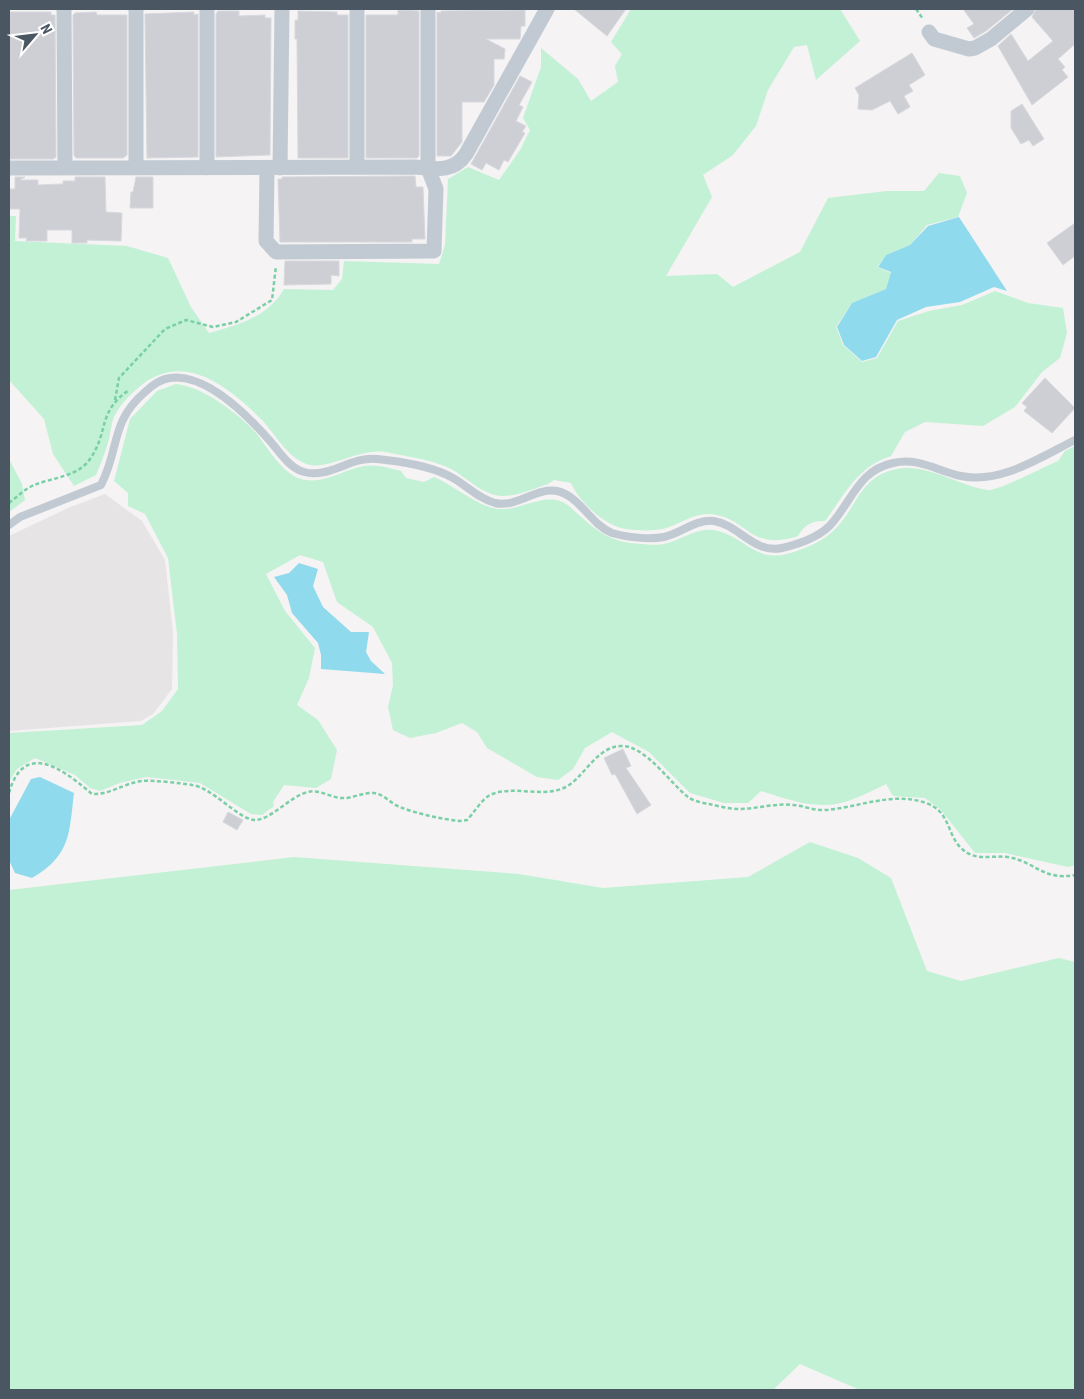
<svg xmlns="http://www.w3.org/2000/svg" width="1084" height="1399" viewBox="0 0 1084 1399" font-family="'Roboto Condensed',sans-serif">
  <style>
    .education { fill: #e6e4e5 }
    .green { fill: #c3f1d5 }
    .water { fill: #90daee }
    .building { fill: #cdcfd5; stroke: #d7d9de }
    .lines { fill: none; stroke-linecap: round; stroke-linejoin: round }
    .path { stroke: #7ad0a6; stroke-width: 2.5; stroke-dasharray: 4 2.5; stroke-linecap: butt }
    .lane { stroke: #c1cad2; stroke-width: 8 }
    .street { stroke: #c1cad2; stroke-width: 15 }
  </style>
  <rect width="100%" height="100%" fill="#f5f3f3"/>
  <path class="education" d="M105,494L142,521L165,560L173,633L172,689L153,714L141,721L9,731V536L68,508Z"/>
  <path class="green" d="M631,9H840L860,41L816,80L807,45L794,47L768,90L756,126L733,155L703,175L712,197L666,276L717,274L733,287L800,252L828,198L887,191H924L939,173L960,176L967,193L958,217L927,225L910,245L886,255L877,267L891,273L886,289L852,303L836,327L843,345L862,362L877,358L898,321L929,311L962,305L995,291L1028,303L1063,308L1067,333L1060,358L1042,372L1015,407L983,426L925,422L905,432L891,456C857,467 845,494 825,521C812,520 804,525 798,536C748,552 748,517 710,514C693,513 679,525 663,529C652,531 632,531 621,528C602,523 578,500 571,483L554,480L548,484C535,488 518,496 504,496C483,497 465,475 447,467C428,459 405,456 385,452C358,448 325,473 304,463C286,455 275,434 262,420C228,386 182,349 138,388C130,395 121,404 116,413C110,423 111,436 107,446C104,456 100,465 96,475L74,486L53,454L44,419L9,380V216H16L15,241L127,246L168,258L191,307L209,333C238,325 268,317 284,289L333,290L342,279L344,261L439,264L445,245L448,179L468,167L499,180L520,150L530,130L523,118L541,67V48L578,79L591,101L618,82L615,66L622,54L611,42Z
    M176,384C202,386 239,414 256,433C267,447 283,474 301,479C324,485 342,470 364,466C376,464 389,468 401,471L406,478L424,482L434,477C454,485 480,509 501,509C521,510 540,495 560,501C567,503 573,510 578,514C594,529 608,540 630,543C643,544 659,547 671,542C687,537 700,526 718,531C748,539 756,565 794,552C809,547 823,541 834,530C857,509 858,479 893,470C925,461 957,486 988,490C998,491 1046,466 1058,461L1065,451L1075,446V865L1068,867L1005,853H975L941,810L925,798L893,796L886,784C867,793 845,806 822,805C802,805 780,797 761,791L748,803H724L690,793L649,752L612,732L585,748L573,769L558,780L537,777L487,748L477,732L462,723L436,733L410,738L393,730L388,707L393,685L392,663L373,627L337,602L323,562L300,555L266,574L285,611L315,648L309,678L297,705L318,720L337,750L331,779L316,788L284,785L273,802L274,806L262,815L251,814L200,783L146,777L120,783L100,791L90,788L75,775L35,758L17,769L9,782V733L142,725L162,711L178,689L177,634L168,558L145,514L128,506V493L114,481L130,419L157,391Z
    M9,459L22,484L25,500L9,512Z
    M810,842L858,858L891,878L927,971L961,981L1059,958L1075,962V1390H860L800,1364L773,1390H9V890L294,857L519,874L603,888L748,877Z"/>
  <path class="water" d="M959,217L1007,291L994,287L960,302L926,307L897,320L876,357L862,361L844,345L837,327L852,303L886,289L891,272L878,267L886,255L910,245L928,226Z
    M299,563L318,569L313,586L323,607L351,632H369L366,652L371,661L385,674L321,669V655L318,643L292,613L287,595L274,577L289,573Z
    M40,777L74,793C69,834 71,855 32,878L15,873L9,860V820L31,779Z"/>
  <path class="building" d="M574,9H626L607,36Z
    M963,9H1013L986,31L974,38L967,28L974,24Z
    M1036,9H1075V44L1058,59L1065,67L1062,70L1068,77L1032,105L998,46L1011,34L1028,61L1053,41L1032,17Z
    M398,10L419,11V156L417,158H366V15H398Z
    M525,10V26H521L520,39H486L505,49L504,59H494V85L484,102H462V142L451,156H437V12L441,13V11Z
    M218,11H239V16L265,15V18H271L270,155L216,157V14Z
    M298,11L337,12V15H348V158H298L297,39H295V20H298Z
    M9,12H51V15H55L56,157L53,159H9Z
    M96,12L97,15H127V155L123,158H76L74,155L73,15L75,13Z
    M194,12V15L198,14V157L147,158L145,14Z
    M912,53L925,75L909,85L913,91L904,96L910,107L898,114L890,101L872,110L858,109L859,95L855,88Z
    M520,76L532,82L519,105L523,107L516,121L526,126L522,132L525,133L508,162L504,160L499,170L486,163L482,170L471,164Z
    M1022,104L1044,139L1033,146L1029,140L1021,144L1011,128V111Z
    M415,176L416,187H423L425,239H412V242H280L278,179H282V177Z
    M15,177H25L20,180H38V185L63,184V181H75V177H105L106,212L122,213L121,241L87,240V243H72V230H47V241H26L27,238H19L20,209H9V189H15Z
    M136,177H153V208H130L131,192H133Z
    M1075,223V256L1063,265L1047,243Z
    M285,261H339V276L331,275V284L284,285Z
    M1045,378L1075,408L1052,433L1024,411L1027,407L1022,403Z
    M623,749L631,766L626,768L651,805L637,814L615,774L612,775L604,758Z
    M228,812L243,820L237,830L223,822Z"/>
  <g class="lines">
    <path class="path" d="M916,9L923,19
      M115,400L119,378L165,329L186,320L213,327L236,322L272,300L276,266
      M9,503C17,497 25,489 34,485C52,478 79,476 90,459C109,432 97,412 129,390
      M9,793C24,739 64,770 92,794C110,795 124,783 142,781C152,780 181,783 192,785C213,788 237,818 254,820C270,821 290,796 308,792C319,789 329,797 341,798C352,799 363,792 374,793C384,794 391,804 400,807C418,814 441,819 460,821L467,820C474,813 481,800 490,795C512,785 539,797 561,789C583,782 594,747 621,746C645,745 670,783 688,797C693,801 703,803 709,804C718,806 729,809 739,809C756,809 774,803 792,805C802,805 814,811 825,810C857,808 893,791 926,803C951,812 946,833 961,848C975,862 991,855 1008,857C1036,862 1043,881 1075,875"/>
    <path class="lane" d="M9,525L20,517L101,485C120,448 110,422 145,392C152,386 160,379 170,378C206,373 248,416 270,441C279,451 289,468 304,472C329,479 351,456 377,459C398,461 425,465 445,474C463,481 476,498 495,503C517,508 536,487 557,491C580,496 591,525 612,533C626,537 650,540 664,537C682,533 695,519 714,521C739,525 754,554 782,548C799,544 822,536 833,522C853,498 860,470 893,463C919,457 937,471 961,476C1001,484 1041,457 1075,440"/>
    <path class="street" d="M64,9L65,168
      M136,9V168
      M357,9V167
      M929,32L934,39L969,49L975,48L991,39L1027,9
      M9,168L415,167C436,169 453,173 466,154L547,9
      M207,168V9
      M267,168L266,241L276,252L434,251L436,189L428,168V9
      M280,168L282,9"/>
  </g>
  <rect width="1084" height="1399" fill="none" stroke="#4a5661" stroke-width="20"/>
  <g transform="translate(35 35) rotate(62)" stroke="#ffffff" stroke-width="4" paint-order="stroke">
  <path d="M0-4L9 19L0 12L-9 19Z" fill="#4a5661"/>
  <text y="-8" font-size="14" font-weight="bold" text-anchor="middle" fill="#4a5661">N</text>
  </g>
</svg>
